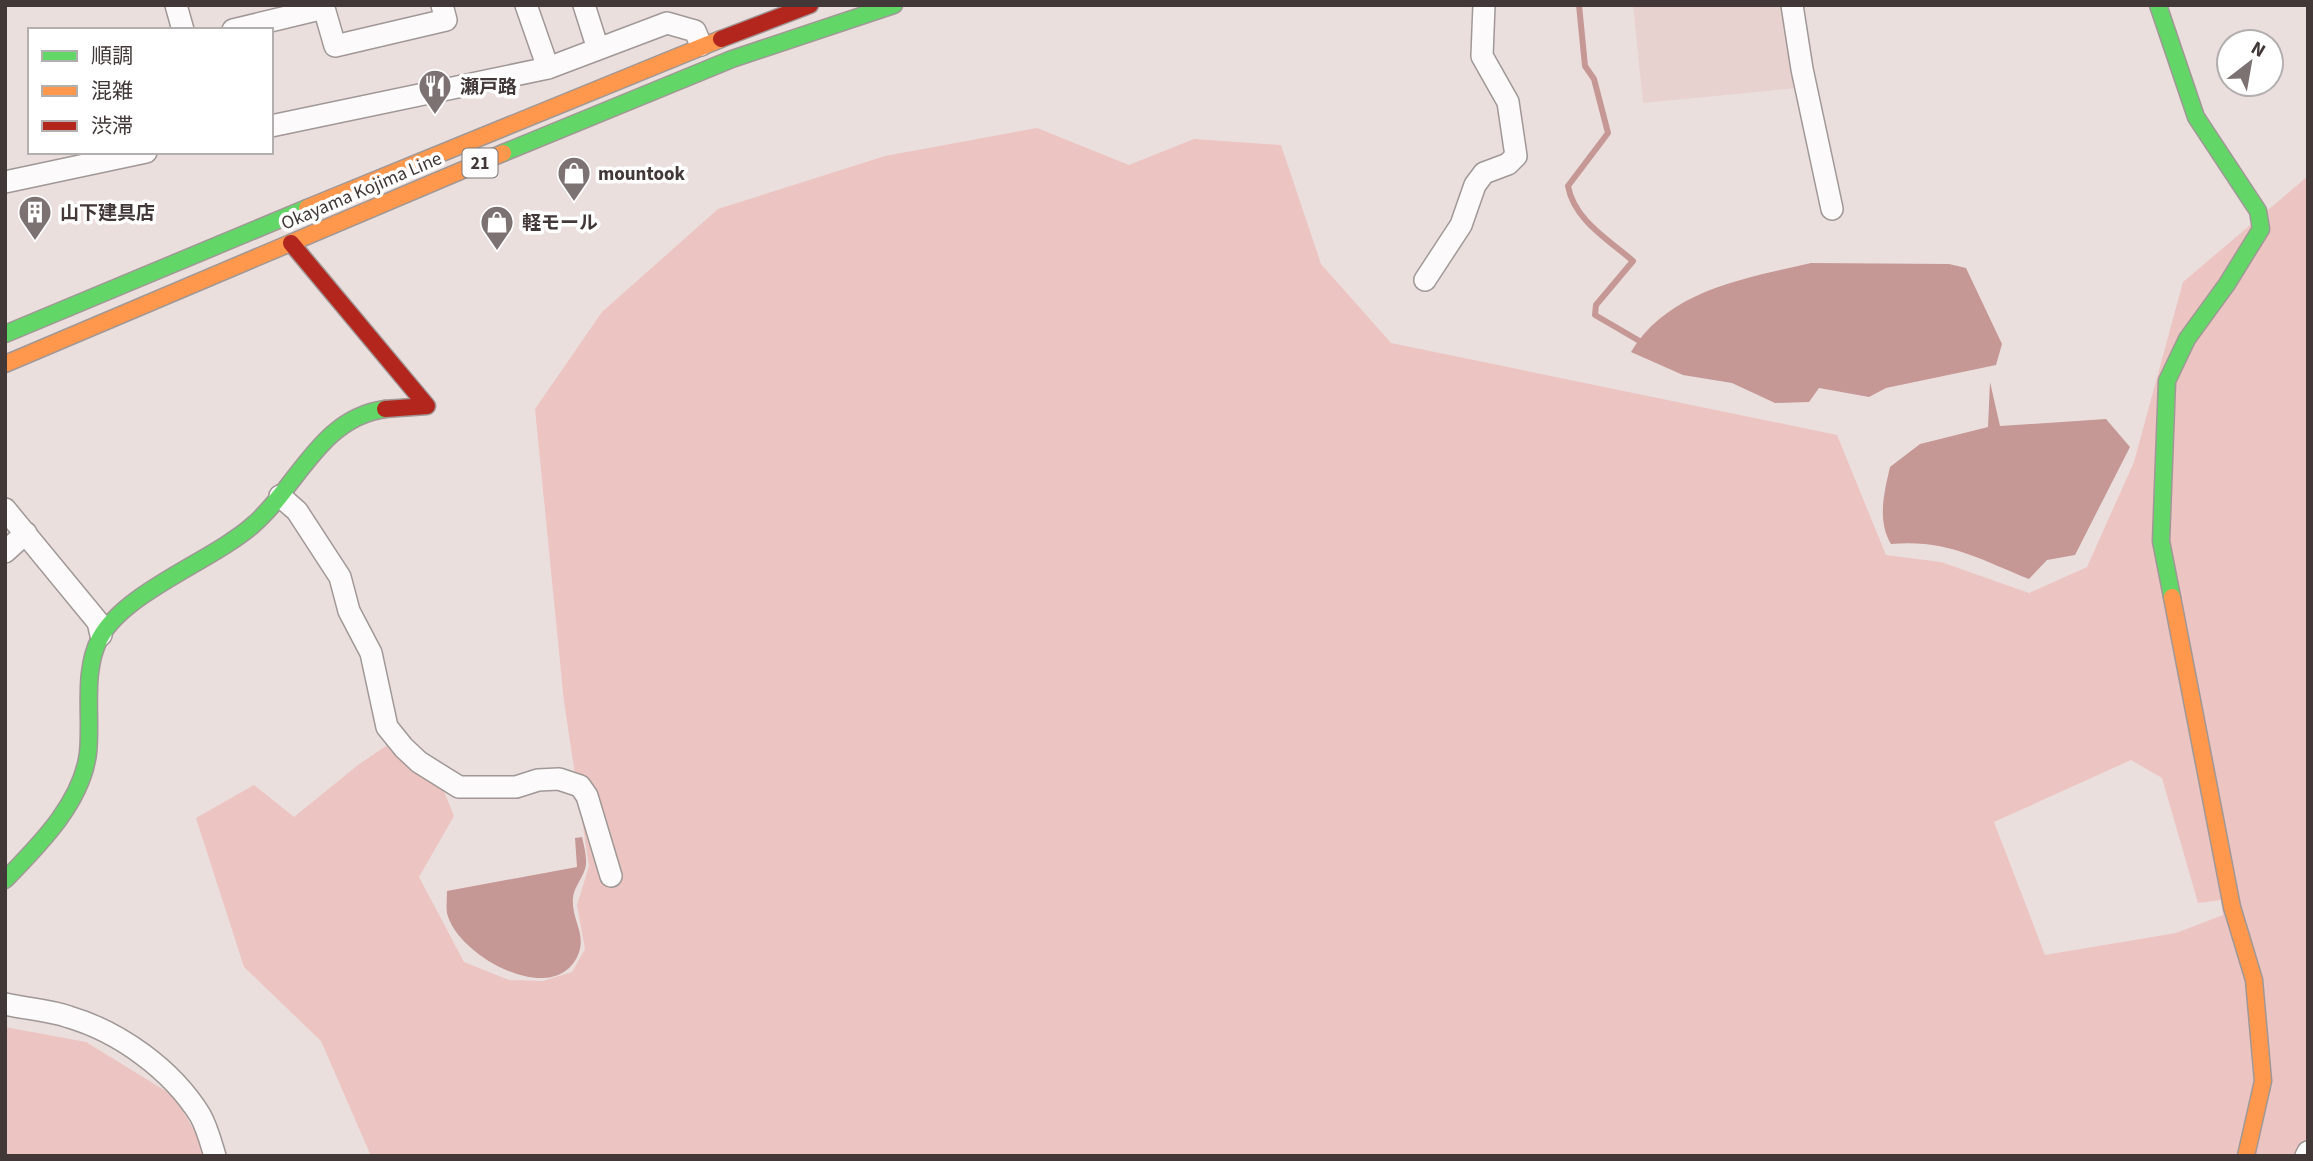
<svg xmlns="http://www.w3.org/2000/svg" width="2313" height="1161" viewBox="0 0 2313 1161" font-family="'Source Sans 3','Noto Sans JP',sans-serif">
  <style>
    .built { fill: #e8d2cf }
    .green { fill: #ecc4c1; fill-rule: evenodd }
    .water { fill: #c59895 }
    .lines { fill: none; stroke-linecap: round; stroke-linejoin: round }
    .stream { stroke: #c59895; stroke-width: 6 }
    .street-casing { stroke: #a09896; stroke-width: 24 }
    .fast-casing { stroke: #a09896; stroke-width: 19 }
    .slow-casing { stroke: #a09896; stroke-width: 19 }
    .jam-casing { stroke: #a09896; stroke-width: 19 }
    .street { stroke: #fcfafa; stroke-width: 21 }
    .fast { stroke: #63d668; stroke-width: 16 }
    .slow { stroke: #ff974d; stroke-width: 16 }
    .jam { stroke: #b3261e; stroke-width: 16 }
    .labels { text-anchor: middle; stroke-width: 7; stroke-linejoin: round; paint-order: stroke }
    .shield { fill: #fff; stroke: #7a7473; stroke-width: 2 }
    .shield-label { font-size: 18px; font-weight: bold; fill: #413837 }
    .poi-label { font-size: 19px; font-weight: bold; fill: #413837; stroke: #fff; text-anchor: start }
    .street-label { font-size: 19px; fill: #413837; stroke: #fff }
  </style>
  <rect width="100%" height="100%" fill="#ebdfde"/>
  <path class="built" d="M1633,5H1786L1797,88L1643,103Z"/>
  <path class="green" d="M1037,128L1129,165L1194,139L1281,145L1321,264L1391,343L1837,435L1886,555L1941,562L2029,593L2087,567L2134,462L2183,282L2308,176V1156H371L321,1041L244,967L196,818L254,785L294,817L358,765L389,744L443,789L454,816L419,877L464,962L509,980L543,981L572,972L585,949L577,905L589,866L564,702L535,409L602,312L718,209L885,156ZM2131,760L2162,778L2198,903L2221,900L2223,915L2176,933L2045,955L1994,822Z
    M5,1027L86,1042L174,1096L209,1156H5Z"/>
  <path class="water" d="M1811,263L1949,264L1966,268L2002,344L1996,365L1886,388L1869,397L1819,388L1809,402L1775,403L1732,383L1683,375L1631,352C1668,290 1746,278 1811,263Z
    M1990,382L2000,426L2106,419L2130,447L2075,555L2047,560L2029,579C1979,559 1947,539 1891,544C1877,521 1884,493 1890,467L1920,444L1988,427Z
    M582,837C584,846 588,860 585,869C582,879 574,887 573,898C571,919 587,934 578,955C554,1010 456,955 447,913C446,906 447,898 447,891L577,867L575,838Z"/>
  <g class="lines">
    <path class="stream" d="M1579,5L1585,66L1594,79L1608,133L1568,186C1574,220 1609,240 1633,261L1596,305L1595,315L1643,343"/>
    <defs>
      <path id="street" d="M176,5L183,30
        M526,5L548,68
        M584,5L598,49
        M1792,5L1802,69L1832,209
        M233,30L324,8L335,46L446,20L442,5
        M271,126L548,68L667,23L695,31L701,45
        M5,182L146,152
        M1425,280L1461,225L1475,185L1484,173L1508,164L1516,156L1508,102L1482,56L1484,5
        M280,496L297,511L340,577L349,611L371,653L387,727L404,748L419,762L459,787H516L538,780L559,779L580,786L587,796L611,876
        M5,509L98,622L101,635
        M5,552L26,533
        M5,1004C26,1009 49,1010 69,1017C120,1032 172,1070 200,1115C207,1127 211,1143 215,1156
        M2306,1156L2308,1152"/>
      <path id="fast" d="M2158,5L2196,117L2258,211L2261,229L2227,284L2187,339L2167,381L2161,541L2172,597
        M503,153L732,59L894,5
        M5,334L307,208
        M5,880C38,846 82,803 88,753C92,716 82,672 100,638C126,591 212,561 253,525C298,486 320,418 385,409"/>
      <path id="slow" d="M307,208L721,39
        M5,364L503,153
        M2172,597L2232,907L2254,980L2263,1081L2246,1156"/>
      <path id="jam" d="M721,39L810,5
        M291,243L427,406L385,409"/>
    </defs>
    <use href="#street" class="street-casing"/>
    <use href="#fast" class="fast-casing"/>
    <use href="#slow" class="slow-casing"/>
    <use href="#jam" class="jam-casing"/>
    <use href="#street" class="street"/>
    <use href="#fast" class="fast"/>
    <use href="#slow" class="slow"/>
    <use href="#jam" class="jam"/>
  </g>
  <defs>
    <symbol id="restaurant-pin" viewBox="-11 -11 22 30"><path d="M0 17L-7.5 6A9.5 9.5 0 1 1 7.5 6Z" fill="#7c7271" stroke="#fff"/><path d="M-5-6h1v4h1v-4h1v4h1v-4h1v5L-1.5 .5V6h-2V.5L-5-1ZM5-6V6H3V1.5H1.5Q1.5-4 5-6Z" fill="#fff"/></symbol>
    <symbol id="shop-pin" viewBox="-11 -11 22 30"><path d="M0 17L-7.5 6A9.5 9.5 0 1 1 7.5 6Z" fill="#7c7271" stroke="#fff"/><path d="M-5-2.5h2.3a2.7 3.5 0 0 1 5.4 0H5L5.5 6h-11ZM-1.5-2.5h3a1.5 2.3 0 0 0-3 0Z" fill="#fff"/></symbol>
    <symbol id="building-pin" viewBox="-11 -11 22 30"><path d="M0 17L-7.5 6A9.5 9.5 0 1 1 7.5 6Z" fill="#7c7271" stroke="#fff"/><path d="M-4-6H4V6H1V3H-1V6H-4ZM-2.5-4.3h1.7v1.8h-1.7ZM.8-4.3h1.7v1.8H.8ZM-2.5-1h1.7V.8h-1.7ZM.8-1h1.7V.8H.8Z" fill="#fff"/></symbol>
  </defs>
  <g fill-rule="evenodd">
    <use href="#restaurant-pin" x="416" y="67" width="38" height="52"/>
    <use href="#shop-pin" x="555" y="154" width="38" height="52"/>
    <use href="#building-pin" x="16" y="193" width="38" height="52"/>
    <use href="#shop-pin" x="478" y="203" width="38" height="52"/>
  </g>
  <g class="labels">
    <rect class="shield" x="462.5" y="148.5" width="35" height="29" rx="5"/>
    <g class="shield-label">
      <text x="480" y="169">21</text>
    </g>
    <g class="poi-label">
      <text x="460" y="93">瀬戸路</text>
      <text x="598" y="180">mountook</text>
      <text x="60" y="219">山下建具店</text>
      <text x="522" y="229">軽モール</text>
    </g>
    <g class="street-label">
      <text transform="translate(361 190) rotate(-23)" y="7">Okayama Kojima Line</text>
    </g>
  </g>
  <rect width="2313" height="1161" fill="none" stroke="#413837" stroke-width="14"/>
  <rect x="28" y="28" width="245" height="126" fill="#ffffff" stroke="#b3afaf" stroke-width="2"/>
  <rect x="42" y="51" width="35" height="10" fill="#63d668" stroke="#b3afaf" stroke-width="2"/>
  <text x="91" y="63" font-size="21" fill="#413837">順調</text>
  <rect x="42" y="86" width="35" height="10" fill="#ff974d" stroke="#b3afaf" stroke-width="2"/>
  <text x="91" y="98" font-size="21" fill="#413837">混雑</text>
  <rect x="42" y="121" width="35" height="10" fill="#b3261e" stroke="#b3afaf" stroke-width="2"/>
  <text x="91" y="133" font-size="21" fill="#413837">渋滞</text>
  <g transform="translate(2250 63) rotate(31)"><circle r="33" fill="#ffffff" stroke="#b3afaf" stroke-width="2"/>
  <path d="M0-5L12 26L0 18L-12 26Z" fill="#7c7271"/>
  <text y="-10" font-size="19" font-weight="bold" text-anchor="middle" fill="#413837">N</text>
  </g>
</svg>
